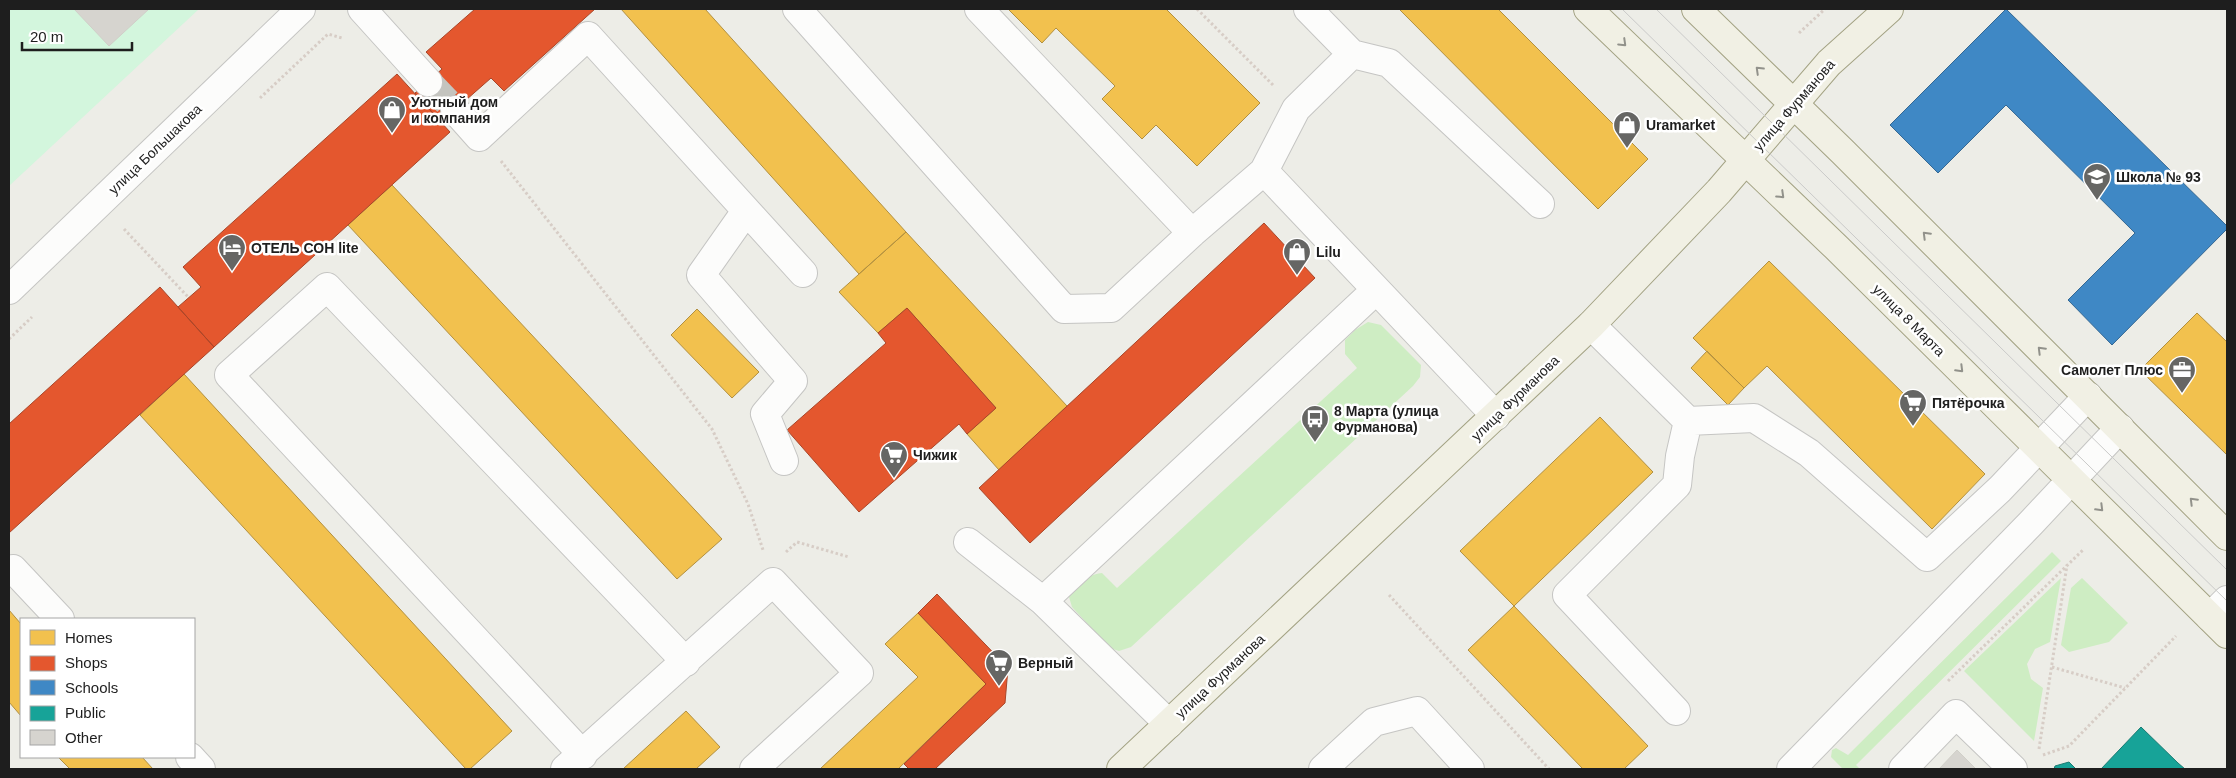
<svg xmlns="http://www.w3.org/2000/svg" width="2236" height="778" viewBox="0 0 2236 778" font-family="Arial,sans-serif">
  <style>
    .grass { fill: #ceedc3 }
    .park { fill: #d3f6dd }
    .homes { fill: #f2c14e; stroke: #b29040 }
    .shops { fill: #e4572e; stroke: #a94629 }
    .schools { fill: #3f88c5; stroke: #356893 }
    .public { fill: #17a398; stroke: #197b73 }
    .building { fill: #d6d4cf; stroke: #d0cfc8 }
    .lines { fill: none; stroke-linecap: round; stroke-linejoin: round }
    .minor-tunnel { stroke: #c4c4bf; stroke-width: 28; stroke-dasharray: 28 14; stroke-linecap: butt }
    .minor-casing { stroke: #c5c5c3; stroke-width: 30 }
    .major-casing { stroke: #a3a283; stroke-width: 30 }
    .path { stroke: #d7cdc6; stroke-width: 3; stroke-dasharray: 2.5 2.5; stroke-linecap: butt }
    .minor { stroke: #fcfcfb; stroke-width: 28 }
    .major { stroke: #f1f0e4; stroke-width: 28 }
    .tram { stroke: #cacac9; stroke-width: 1 }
    .oneway { stroke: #92928b }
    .labels { text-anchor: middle; stroke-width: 5; stroke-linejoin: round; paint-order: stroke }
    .poi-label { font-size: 14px; font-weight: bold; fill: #1e1e1e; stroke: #fff; text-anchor: start }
    .street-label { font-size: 14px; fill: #1e1e1e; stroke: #fff }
  </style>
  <rect width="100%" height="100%" fill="#edede7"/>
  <path class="grass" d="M1368,322L1381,325L1421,365L1420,377L1413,386L1131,647L1119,651L1110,648L1072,607L1069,597C1079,583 1083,576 1102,573L1117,588L1357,368L1345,354V340L1355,330Z
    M2052,552L2061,561L1856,765L1860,769H1843L1831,757L1832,750L1836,748L1848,755Z
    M2061,578L2050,642L2035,649L2027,664L2031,679L2043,688L2034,741L1964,671Z
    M2082,578L2128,623L2109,642L2069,652L2061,645L2071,588Z"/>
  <path class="park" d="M9,9H199L9,186Z"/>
  <path class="homes" d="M621,9H705L906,232L859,274Z
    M1008,9H1166L1260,103L1197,166L1156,125L1142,139L1102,99L1115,86L1056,28L1042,43Z
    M1399,9H1498L1648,159L1598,209Z
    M392,185L722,539L677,579L348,225Z
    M906,232L1067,406L999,470L967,434L996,408L907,308L878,333L839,292Z
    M1769,261L1985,474L1932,529L1767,366L1744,388L1693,338Z
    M697,309L759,372L732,398L671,335Z
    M2197,313L2227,342V455L2140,370Z
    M1707,351L1744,388L1728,405L1691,368Z
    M184,374L512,731L470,769H466L140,415Z
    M1600,417L1653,472L1514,606L1460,551Z
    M1514,606L1648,746L1624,769H1583L1468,650Z
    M9,610L21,624V716L9,702Z
    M918,613L986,684L898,769H820L918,677L885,644Z
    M686,711L720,747L696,769H623Z
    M58,757H142L153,769H70Z"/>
  <path class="shops" d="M475,9H595L504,91L491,78L441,122L415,93L442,69L426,52Z
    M397,74L450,132L214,347L178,307L201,287L183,267Z
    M1264,223L1315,278L1030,543L979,488Z
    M160,287L214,347L9,533V424Z
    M907,308L996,408L967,434L959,424L859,512L787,430L886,343L878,333Z
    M937,594L1008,668L1005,703L935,769H909L904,764L986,684L918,613Z"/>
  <path class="schools" d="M2006,9L2227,226V229L2112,345L2068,300L2135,233L2006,105L1938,173L1890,125Z"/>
  <path class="public" d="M2141,727L2178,763L2185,769H2101Z
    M2069,762L2076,769H2054L2055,766Z"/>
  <path class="building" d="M74,9H149L109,46Z
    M1957,750L1976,769H1939Z"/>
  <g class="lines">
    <path class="minor-tunnel" d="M428,82L455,110"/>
    <defs>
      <path id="minor" d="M362,9L428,82
        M797,9L1064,309L1111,308L1192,233L1264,171L1296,109L1352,54L1389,63L1540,204
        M979,9L1192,233
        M1308,9L1352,54
        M455,110L479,137L588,36L803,273
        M1264,171L1496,416
        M746,211L701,275L793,381L765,414L784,461
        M9,290L301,9
        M1591,325L1688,421
        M968,542L1043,601L1169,724
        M13,569L60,619
        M1043,601L1376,290
        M2210,617L2227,600
        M1676,711L1567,595L1677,485L1680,456L1688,421L1754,418L1809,453L1927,557L2000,489L2088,396
        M583,755L229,375L327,287L686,662
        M190,757L201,769
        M565,769L773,582L859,673L754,769
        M1323,769L1374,722L1417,711L1470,769
        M1791,769L2031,523L2120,428
        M1903,769L1956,714L2013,769"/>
      <path id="major" d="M1588,9L1836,247L2227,634
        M1696,9L1843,152L2227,536
        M1121,769L1591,325L1719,191L1829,63L1889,9"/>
    </defs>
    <use href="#minor" class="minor-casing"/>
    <use href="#major" class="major-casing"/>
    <path class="path" d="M1197,9L1273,85
      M1799,33L1825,9
      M260,98L328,34L342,38
      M501,161L712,429L748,504L763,550
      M124,229L189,298
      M9,339L32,317
      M786,552L797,542L849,557
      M1389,595L1549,769
      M2052,667L2125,688
      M1948,681L2084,549
      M2039,749L2067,565
      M2043,755L2069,746L2176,636"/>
    <use href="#minor" class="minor"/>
    <use href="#major" class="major"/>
    <path class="tram" d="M1622,9L2227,601
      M1656,9L2227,570"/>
  </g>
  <defs><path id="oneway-chevron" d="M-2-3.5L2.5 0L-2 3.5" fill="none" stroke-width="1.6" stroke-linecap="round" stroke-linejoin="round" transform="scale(1.25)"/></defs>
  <g class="oneway">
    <use href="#oneway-chevron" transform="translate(1623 43) rotate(44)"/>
    <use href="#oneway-chevron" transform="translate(1759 70) rotate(-136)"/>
    <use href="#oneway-chevron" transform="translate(1781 195) rotate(44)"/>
    <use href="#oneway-chevron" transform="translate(1926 235) rotate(-135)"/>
    <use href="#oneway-chevron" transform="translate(2041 350) rotate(-135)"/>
    <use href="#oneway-chevron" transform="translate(1960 369) rotate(45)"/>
    <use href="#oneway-chevron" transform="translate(2193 501) rotate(-135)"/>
    <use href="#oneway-chevron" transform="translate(2100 508) rotate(45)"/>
  </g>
  <defs>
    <symbol id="shop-pin" viewBox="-11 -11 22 30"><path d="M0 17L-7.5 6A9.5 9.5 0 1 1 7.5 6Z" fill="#666664" stroke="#fff"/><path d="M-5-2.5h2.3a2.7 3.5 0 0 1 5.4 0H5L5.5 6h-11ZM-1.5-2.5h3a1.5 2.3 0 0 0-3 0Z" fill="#fff"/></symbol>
    <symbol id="school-pin" viewBox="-11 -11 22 30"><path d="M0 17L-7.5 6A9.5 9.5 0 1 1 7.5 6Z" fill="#666664" stroke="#fff"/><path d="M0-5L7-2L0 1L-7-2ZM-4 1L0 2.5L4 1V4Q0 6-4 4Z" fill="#fff"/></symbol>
    <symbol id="hotel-pin" viewBox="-11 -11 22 30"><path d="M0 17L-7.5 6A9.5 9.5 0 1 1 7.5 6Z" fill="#666664" stroke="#fff"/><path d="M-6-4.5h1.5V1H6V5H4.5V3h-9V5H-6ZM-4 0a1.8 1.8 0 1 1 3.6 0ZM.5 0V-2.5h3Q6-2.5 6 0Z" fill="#fff"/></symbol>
    <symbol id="office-pin" viewBox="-11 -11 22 30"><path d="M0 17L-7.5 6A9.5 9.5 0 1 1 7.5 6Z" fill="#666664" stroke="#fff"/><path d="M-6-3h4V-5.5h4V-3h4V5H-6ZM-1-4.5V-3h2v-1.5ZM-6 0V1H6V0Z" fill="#fff"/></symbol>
    <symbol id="supermarket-pin" viewBox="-11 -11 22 30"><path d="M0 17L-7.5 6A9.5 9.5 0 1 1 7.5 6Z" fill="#666664" stroke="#fff"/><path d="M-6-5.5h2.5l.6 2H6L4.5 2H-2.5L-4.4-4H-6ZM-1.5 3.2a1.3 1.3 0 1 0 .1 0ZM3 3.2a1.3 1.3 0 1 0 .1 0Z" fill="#fff"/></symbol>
    <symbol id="bus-pin" viewBox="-11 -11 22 30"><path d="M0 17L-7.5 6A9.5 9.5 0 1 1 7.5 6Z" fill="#666664" stroke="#fff"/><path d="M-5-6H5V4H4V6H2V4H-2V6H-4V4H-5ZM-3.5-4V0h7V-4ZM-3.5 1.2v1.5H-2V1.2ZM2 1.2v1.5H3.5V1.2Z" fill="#fff"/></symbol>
  </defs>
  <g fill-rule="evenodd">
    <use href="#shop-pin" x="376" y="94" width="32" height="43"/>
    <use href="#shop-pin" x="1611" y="109" width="32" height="43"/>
    <use href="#school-pin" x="2081" y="161" width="32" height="43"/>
    <use href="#hotel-pin" x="216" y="232" width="32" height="43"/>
    <use href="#shop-pin" x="1281" y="236" width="32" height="43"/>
    <use href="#office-pin" x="2166" y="354" width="32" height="43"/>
    <use href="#supermarket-pin" x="1897" y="387" width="32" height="43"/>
    <use href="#bus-pin" x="1299" y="403" width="32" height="43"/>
    <use href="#supermarket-pin" x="878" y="439" width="32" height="43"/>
    <use href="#supermarket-pin" x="983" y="647" width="32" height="43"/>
  </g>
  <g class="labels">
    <g class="poi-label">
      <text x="411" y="107">Уютный дом<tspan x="411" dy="16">и компания</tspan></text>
      <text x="1646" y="130">Uramarket</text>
      <text x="2116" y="182">Школа № 93</text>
      <text x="251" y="253">ОТЕЛЬ СОН lite</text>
      <text x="1316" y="257">Lilu</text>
      <text x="2163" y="375" text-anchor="end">Самолет Плюс</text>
      <text x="1932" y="408">Пятёрочка</text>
      <text x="1334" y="416">8 Марта (улица<tspan x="1334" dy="16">Фурманова)</tspan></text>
      <text x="913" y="460">Чижик</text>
      <text x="1018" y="668">Верный</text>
    </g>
    <g class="street-label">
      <text transform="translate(1794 105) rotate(-49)" y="5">улица Фурманова</text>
      <text transform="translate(155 149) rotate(-44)" y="5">улица Большакова</text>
      <text transform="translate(1909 320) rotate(45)" y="5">улица 8 Марта</text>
      <text transform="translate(1515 398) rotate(-44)" y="5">улица Фурманова</text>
      <text transform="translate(1220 676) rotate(-43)" y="5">улица Фурманова</text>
    </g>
  </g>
  <rect width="2236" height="778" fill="none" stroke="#1e1e1e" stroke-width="20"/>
  <rect x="20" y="618" width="175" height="140" fill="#ffffff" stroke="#a5a5a5"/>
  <rect x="30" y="630" width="25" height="15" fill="#f2c14e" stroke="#a5a5a5"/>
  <text x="65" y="643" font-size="15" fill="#1e1e1e">Homes</text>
  <rect x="30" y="656" width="25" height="15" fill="#e4572e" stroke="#a5a5a5"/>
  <text x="65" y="668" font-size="15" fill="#1e1e1e">Shops</text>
  <rect x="30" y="680" width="25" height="15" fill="#3f88c5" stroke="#a5a5a5"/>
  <text x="65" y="693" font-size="15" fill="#1e1e1e">Schools</text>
  <rect x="30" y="706" width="25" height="15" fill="#17a398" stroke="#a5a5a5"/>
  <text x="65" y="718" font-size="15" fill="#1e1e1e">Public</text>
  <rect x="30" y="730" width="25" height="15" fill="#d6d4cf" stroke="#a5a5a5"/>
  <text x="65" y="743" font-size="15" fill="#1e1e1e">Other</text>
  <path d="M22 42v8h110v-8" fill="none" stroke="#1e1e1e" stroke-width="2.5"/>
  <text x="30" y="42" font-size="15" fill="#1e1e1e" stroke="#ffffff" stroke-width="4" paint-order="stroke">20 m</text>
</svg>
